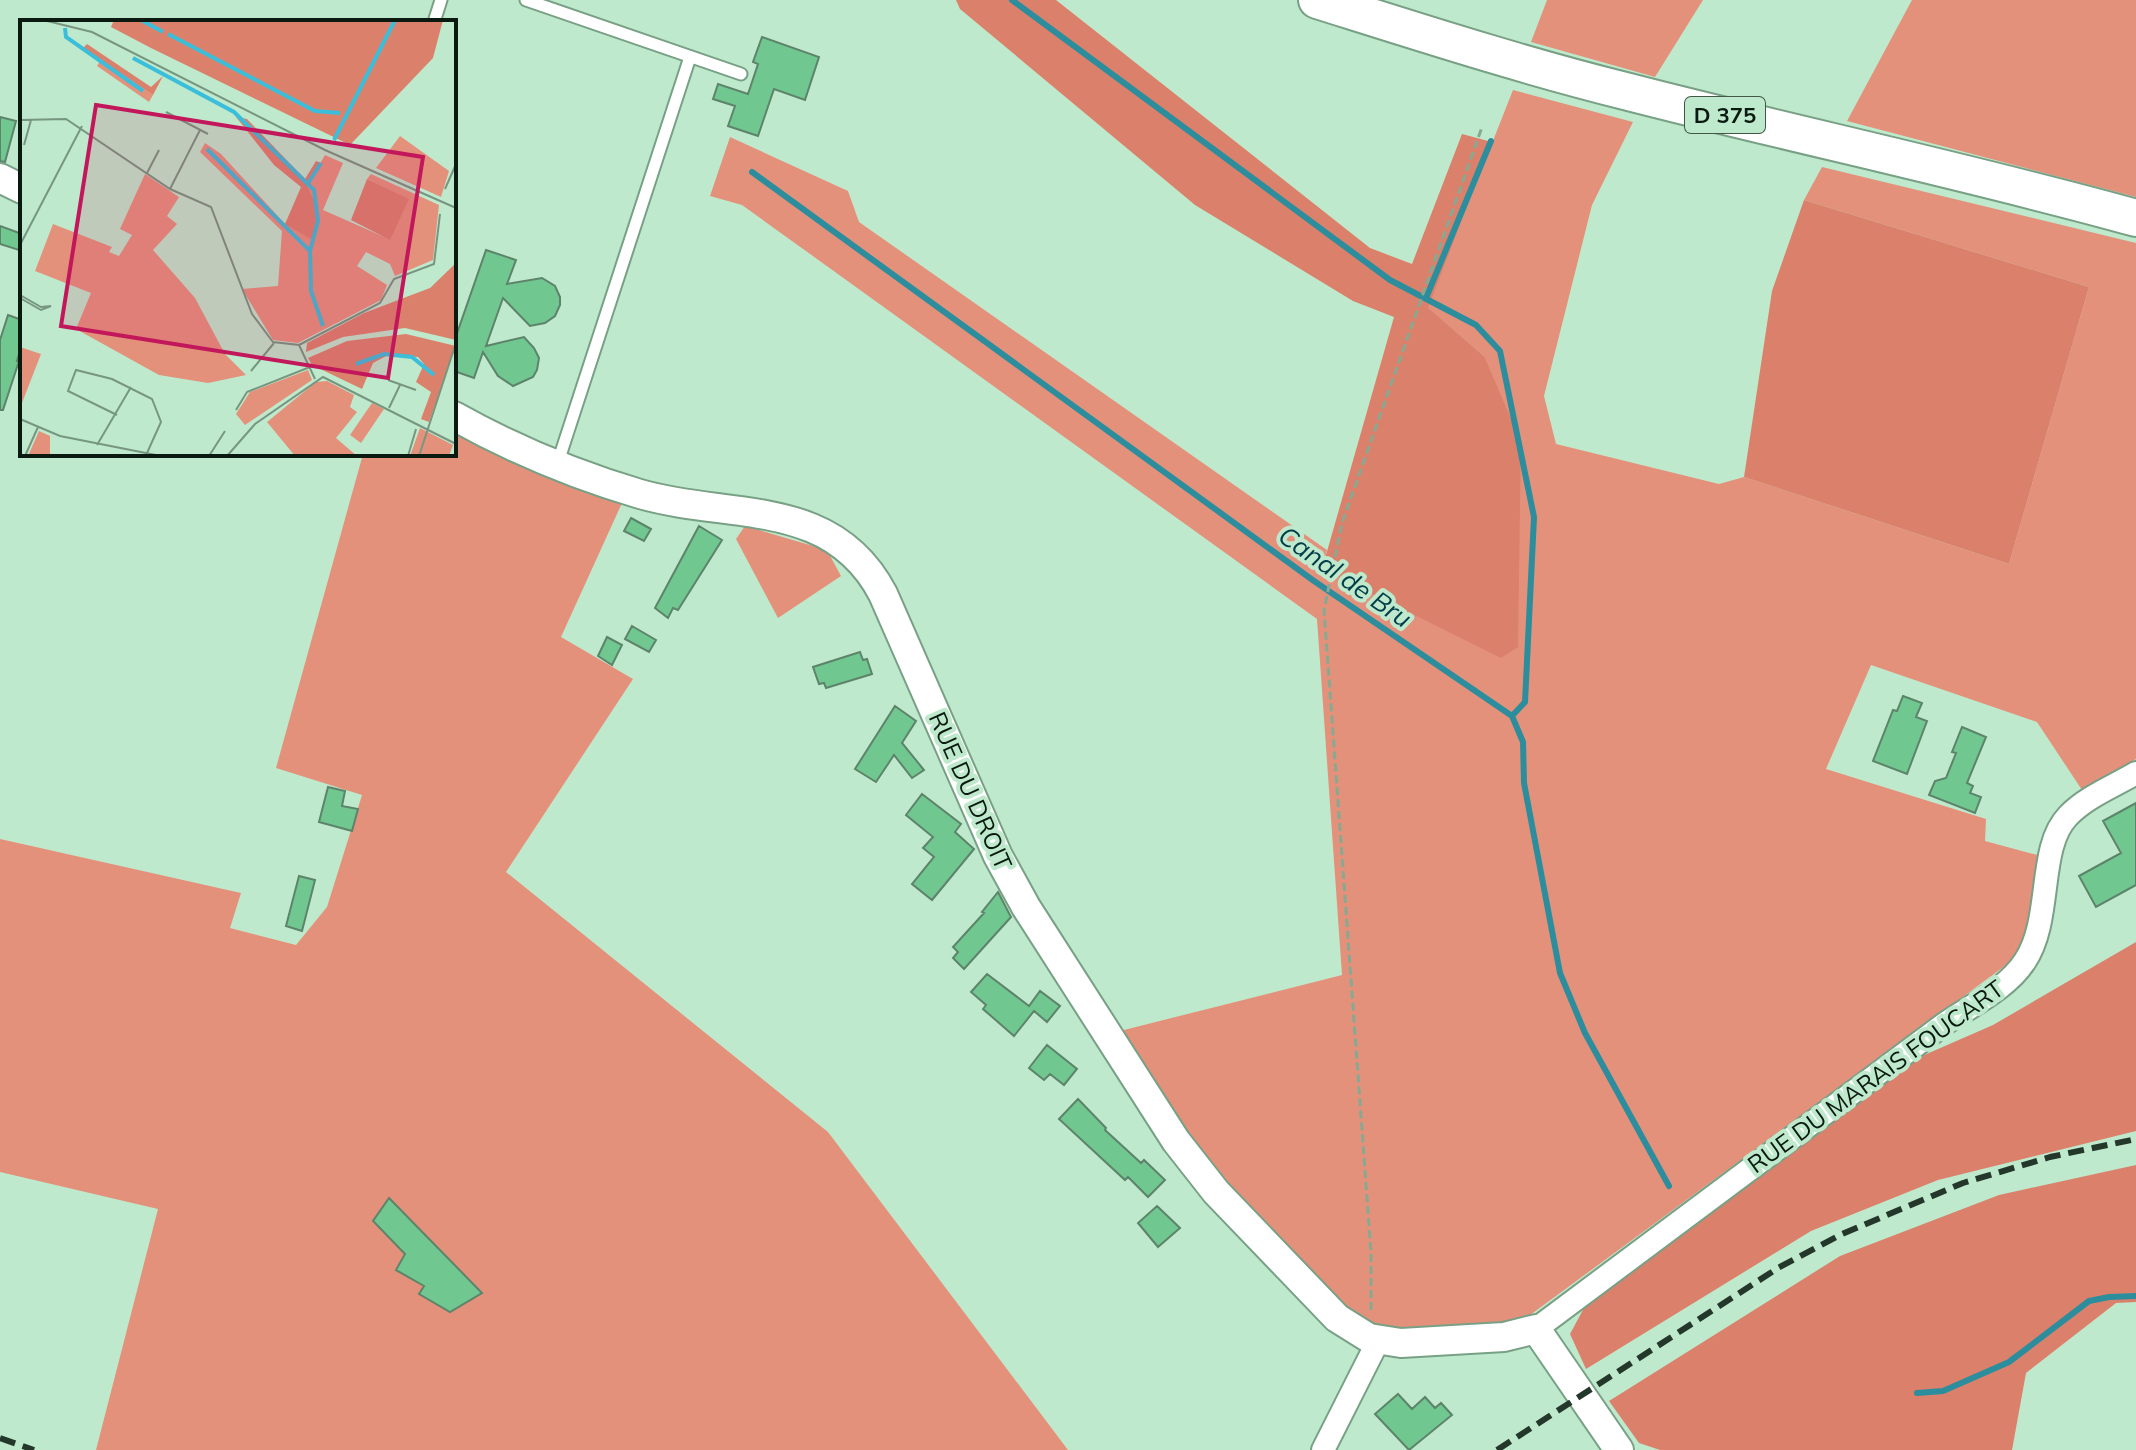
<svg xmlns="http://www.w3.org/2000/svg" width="2136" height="1450" viewBox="0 0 2136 1450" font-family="Mulish,sans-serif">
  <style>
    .green { fill: #e4917c }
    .forest { fill: #db816b }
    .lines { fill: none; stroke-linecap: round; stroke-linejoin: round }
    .stream { stroke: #2c8d9d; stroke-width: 6 }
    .building { fill: #70c790; stroke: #5d846a; stroke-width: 2 }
    .service-casing { stroke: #78a085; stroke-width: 15 }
    .minor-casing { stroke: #78a085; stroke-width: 26 }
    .tertiary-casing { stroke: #78a085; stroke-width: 32 }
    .primary-casing { stroke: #78a085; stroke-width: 40 }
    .path { stroke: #87a992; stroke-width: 3; stroke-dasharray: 8 4; stroke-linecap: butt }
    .service { stroke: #fff; stroke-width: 11 }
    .minor { stroke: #fff; stroke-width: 22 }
    .tertiary { stroke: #fff; stroke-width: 28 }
    .primary { stroke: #fff; stroke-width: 36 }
    .rail { stroke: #24372b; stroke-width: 6; stroke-dasharray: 16 8; stroke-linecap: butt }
    .labels { text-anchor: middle; stroke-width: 8; stroke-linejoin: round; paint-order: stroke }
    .shield { fill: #bfe9cc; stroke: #405848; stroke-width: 2 }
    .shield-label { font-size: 22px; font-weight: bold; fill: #0a1a10 }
    .street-label { font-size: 24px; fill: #0a1a10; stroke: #bfe9cc }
    .water-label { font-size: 26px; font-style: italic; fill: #003d48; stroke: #bfe9cc }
    .inset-river { fill: none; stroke: #3abed9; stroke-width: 4 }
    .inset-road { fill: none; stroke: #779681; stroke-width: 2 }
    .view { fill: #c2185b; fill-opacity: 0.15; stroke: #c2185b; stroke-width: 4 }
    .inset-edge { fill: none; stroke: #0a1a10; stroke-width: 4 }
  </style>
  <rect width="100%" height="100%" fill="#bfe9cc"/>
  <path class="green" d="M1547,0H1703L1655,77L1531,42Z
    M1912,0H2136V197L1847,121Z
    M1513,90L1633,122L1592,205L1544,396L1556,444L1719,484L1744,477L2009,564L2089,287L1804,200L1822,167L2136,243V759L2082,790L2037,722L1871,665L1826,769L1986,819L1985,841L2041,856L2031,921L2013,960L1526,1318L1496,1327L1420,1333L1363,1325L1229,1195L1116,1032L1342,975L1317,619L742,205L710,196L730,137L848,191L859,222L1327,550L1322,569L1484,356L1427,308Z
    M454,426L622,503L561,637L633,679L506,872L828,1132L1068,1450H96L158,1209L0,1172V839L241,893L230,928L296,945L327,907L362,795L276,768L363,454H454Z
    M745,526L827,550L841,576L778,618L736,539Z"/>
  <path class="forest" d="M956,0H1056L1370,248L1412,264L1462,134L1492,142L1428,308L1484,356L1521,442L1518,647L1501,658L1322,569L1394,317L1353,301L1195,205L960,9Z
    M1804,200L2089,287L2009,564L1744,477L1772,291Z
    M2136,942V1131L1938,1180L1811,1231L1586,1369L1570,1334L1584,1308L1922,1056L1993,1025Z
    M2136,1165V1302L2116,1303L2026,1373L2012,1450H1660L1639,1443L1609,1401L1840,1256L1999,1195Z"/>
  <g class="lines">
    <path class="stream" d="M1012,0L1390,280L1476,325L1500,351L1534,517L1525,702L1512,716
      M752,172L1314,581L1512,716L1523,742L1524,783L1560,973L1585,1033L1669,1186
      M1426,298L1491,141
      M1917,1393L1943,1391L2009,1362L2089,1301L2109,1297L2136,1296"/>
  </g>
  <path class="building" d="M762,37L819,57L805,100L774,89L758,136L728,126L735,106L713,99L718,84L748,94L758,64L753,62Z
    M0,117L16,121L5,162L0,161Z
    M0,226L22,234V251L0,244Z
    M486,250L516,260L507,284L542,278L555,286L560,297V305L555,316L545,323L530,326L503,298L486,346L524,337L534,348L539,358L537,370L533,377L513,386L498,376L483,352L474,378L454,371V342Z
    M8,315L22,320V344L17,361H19L3,410H0V340Z
    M631,518L651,529L644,541L624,531Z
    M699,526L722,540L678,610L673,608L668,618L655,608Z
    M632,626L656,640L649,652L625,639Z
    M607,637L622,645L612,665L598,656Z
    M860,652L863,660L867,659L872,674L826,688L824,683L819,684L813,667Z
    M1903,696L1922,703L1916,717L1927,721L1907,774L1873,761L1893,710L1897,711Z
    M895,706L916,721L902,743L924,770L912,778L894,755L876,782L855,769Z
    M1962,727L1986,737L1967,783L1973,786L1970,793L1981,797L1975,813L1929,795L1935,781L1946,778L1956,753L1952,752Z
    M328,787L345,791L342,806L358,809L352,831L319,822Z
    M922,794L961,824L955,832L974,849L932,900L912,884L934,857L923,848L933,837L906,815Z
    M2136,803V885L2096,907L2079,876L2121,853L2103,821Z
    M299,876L315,880L302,931L286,926Z
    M998,892L1011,917L964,969L953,958L958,952L953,947L984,913L982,912Z
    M987,974L1029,1006L1040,991L1060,1006L1047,1022L1034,1011L1014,1036L983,1009L986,1005L971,992Z
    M1047,1045L1077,1069L1064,1085L1050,1074L1044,1080L1029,1068Z
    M1078,1099L1106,1128L1105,1130L1141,1163L1144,1160L1165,1180L1148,1197L1128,1177L1125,1180L1059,1119Z
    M389,1198L482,1293L450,1312L419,1294L424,1286L396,1270L405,1254L373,1221Z
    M1157,1206L1180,1228L1158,1247L1138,1223Z
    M1398,1394L1412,1409L1425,1397L1435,1408L1441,1403L1452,1415L1409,1450L1375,1414Z"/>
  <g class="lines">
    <defs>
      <path id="service" d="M526,0L741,74
        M434,22L441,0
        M557,465L690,57"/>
      <path id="minor" d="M1536,1329L1943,1025C1970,1006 2007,989 2025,961C2053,919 2037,848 2068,816C2086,797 2114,786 2136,773
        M1323,1450L1378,1341"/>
      <path id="tertiary" d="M0,178L22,189
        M454,416C513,449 575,475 640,494C729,520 832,496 883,594L998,856L1026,907L1176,1141L1216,1192L1337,1318L1369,1338L1401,1343L1504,1337L1536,1329L1619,1450"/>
      <path id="primary" d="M1317,0C1419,32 1521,65 1625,91C1795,135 1967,171 2136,218"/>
    </defs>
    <use href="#service" class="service-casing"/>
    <use href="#minor" class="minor-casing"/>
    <use href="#tertiary" class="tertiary-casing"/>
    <use href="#primary" class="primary-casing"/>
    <path class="path" d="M1371,1310V1253L1324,610L1342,523L1482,127"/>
    <use href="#service" class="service"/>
    <use href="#minor" class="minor"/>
    <use href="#tertiary" class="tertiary"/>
    <use href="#primary" class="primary"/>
    <path class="rail" d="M0,1438L34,1450
      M1497,1450L1778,1268L1842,1234L1963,1183L2050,1157L2136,1139"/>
  </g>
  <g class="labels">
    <rect class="shield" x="1685" y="97" width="80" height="36" rx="6"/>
    <g class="shield-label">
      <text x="1725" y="123">D 375</text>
    </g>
    <g class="street-label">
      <text transform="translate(970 791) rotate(66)" y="8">RUE DU DROIT</text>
      <text transform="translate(1876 1077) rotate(-36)" y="8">RUE DU MARAIS FOUCART</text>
    </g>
    <g class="water-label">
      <text transform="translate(1345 577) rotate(35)" y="9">Canal de Bru</text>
    </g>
  </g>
  <g transform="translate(20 20)">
    <rect width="436" height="436" fill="#bfe9cc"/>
    <path d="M81,39L133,75L129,82L77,46ZM380,116L429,151L421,177L356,148ZM185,123L201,134L265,204L305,135L323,143L303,190L369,219L388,179L347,159L351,154L419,185L413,240L375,256L370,244L346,232L337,246L367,265L361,280L278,323L253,320L222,269L258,266L262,211L180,132ZM125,154L159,177L147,196L157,204L133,230L175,278L205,334L226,355L188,363L139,355L56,309L71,273L15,251L33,204L92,227L89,232L99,236L112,215L100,209ZM0,327L21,334L0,388ZM288,350L292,360L225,405L216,394L230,372ZM307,361L334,375L330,387L337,392L316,418L337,436H275L247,402L296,362ZM352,383L364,389L341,423L330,415ZM400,408L433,425L429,436H390ZM19,411L30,416V436H8Z" fill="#e4917c"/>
    <path d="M94,0H423L413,38L330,125L131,28L91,7ZM67,24L131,67L143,56L133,75L63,28ZM216,97L227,99L285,159L296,141L301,143L287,166L298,189L293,220L265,204L281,167L254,145ZM347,159L389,179L370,220L331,200ZM436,243V320L385,308L323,317L286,332L287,323L344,293L410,268ZM386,314L436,326L409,402L401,399L411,372L396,362L404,344L398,337L368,335L353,343L342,369L292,345L288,338L327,321Z" fill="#db816b"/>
    <path class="inset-river" d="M121,0L143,12M45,8L46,17L123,71M148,14L295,91L320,93M113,38L214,92L294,170L298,201L290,231M314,120L375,0M187,129L290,231L291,271L303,306M287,165L301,143M336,344L364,334L392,337L414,355"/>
    <path class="inset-road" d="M23,0L72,12L305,130L436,188M146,92L188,114M0,100L46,99L150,169L191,187L232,294L253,322L279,325L295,359M4,125L11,100M127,153L139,130M150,169L180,110M425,169L436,144M0,225L62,106M0,275L21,287L31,286L21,290L0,278M279,325L360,283L374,259L414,244L420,194M231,351L254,323M368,360L396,370M369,388L380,365M216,390L227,372L290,347M97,395L48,371L56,350L92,359L132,379L141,402L127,433M0,399L40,416L141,436M77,425L111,367M5,436L18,407M189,436L205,411M207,436L235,404L303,357L436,424M388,436L396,409M399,436L436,323"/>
    <path class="view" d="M76,85L403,137L368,358L41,306Z"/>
    <rect width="436" height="436" class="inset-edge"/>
  </g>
</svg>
